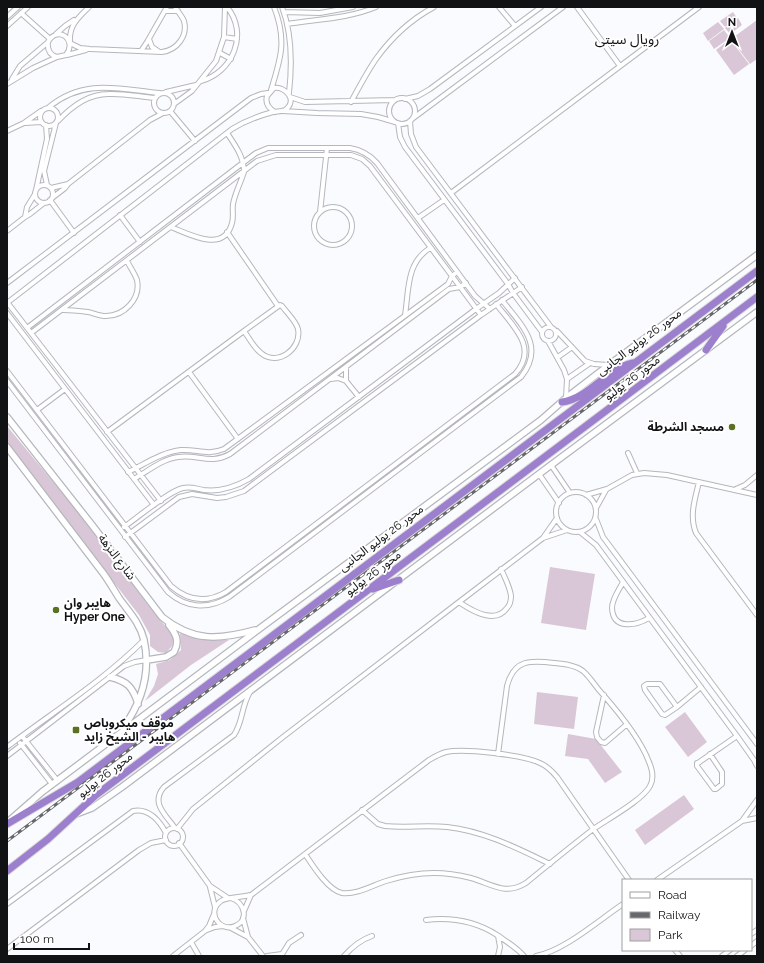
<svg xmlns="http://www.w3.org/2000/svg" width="764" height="963" viewBox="0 0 764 963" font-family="Raleway,'Noto Sans Arabic',sans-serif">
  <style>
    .green { fill: #d9c7d7 }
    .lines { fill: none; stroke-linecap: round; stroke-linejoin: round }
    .street-casing { stroke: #b4b7bd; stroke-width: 6 }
    .secondary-casing { stroke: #b4b7bd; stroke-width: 8 }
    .highway-casing { stroke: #d9d9d9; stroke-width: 9 }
    .street { stroke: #fff; stroke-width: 4 }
    .secondary { stroke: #fff; stroke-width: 5.5 }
    .highway { stroke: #9c80cd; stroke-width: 7 }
    .rail-casing { stroke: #67686b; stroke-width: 3 }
    .rail { stroke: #fff; stroke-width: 1.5; stroke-dasharray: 4.5; stroke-linecap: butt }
    .poi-dot { fill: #5b7020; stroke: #fff; stroke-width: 1.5 }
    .labels { text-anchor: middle; stroke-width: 4; stroke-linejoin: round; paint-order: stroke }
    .street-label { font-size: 12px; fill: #111214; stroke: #fff }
    .poi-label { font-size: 12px; font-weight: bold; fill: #111214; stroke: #fff; text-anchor: start }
    .quarter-label { font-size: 14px; fill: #111214; stroke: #fff }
  </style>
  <rect width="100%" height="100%" fill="#fafbfe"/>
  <path class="green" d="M733,12L737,18L725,27L720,21Z
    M738,18L742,25L730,34L725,28Z
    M757,20V59L750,64L731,39Z
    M718,22L724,29L708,41L703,33Z
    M724,30L730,38L714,49L709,41Z
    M730,39L749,64L734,75L716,50Z
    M7,426L78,512L148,605L172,634L174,640L172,646L166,653L158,652L150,646V635L139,615L7,444Z
    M550,567L595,574L586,630L541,623Z
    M180,633L192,636L229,640L191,665L145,701L154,686L158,674L156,664L170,660L181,650Z
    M537,692L578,697L574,729L534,724Z
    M685,712L707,742L688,757L665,727Z
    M568,734L596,739L622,772L605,783L588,759L565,756Z
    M684,795L694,809L645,845L635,830Z"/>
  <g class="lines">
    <defs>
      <path id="street" d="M282,7C292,33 292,66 289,93
        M499,7L515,26
        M577,7L620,66
        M7,10L10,7
        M165,11H178
        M284,12L320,13L353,7
        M21,13L50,39
        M7,17L18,7
        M287,24C317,19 347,19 376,7
        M7,26L28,7
        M56,34L65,26L74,20
        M224,37L237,39
        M149,39L152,47L158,51
        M70,41C69,25 79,17 89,7
        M70,43L80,48L90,49L162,52C177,50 188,36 184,21C182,16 178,12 175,7
        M141,51L147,42L167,7
        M220,53L231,59
        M67,55L86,50
        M12,79L20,66L47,43
        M201,81C233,72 249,34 227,7
        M7,84L33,68L57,57L66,55C78,39 57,25 48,42C47,50 50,55 57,57
        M271,90C281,58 287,40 274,7
        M166,92L196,85
        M154 103a10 10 0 1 1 20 0a10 10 0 1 1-20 0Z
        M290,97L305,102L395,100
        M389 111a13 13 0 1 1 26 0a13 13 0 1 1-26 0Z
        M405,99L418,96L430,89L541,7
        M351,102C359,87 367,72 376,59C391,38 412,19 434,7
        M174,104L192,91L216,61L224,37L225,7
        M49,107C84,78 119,89 160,93
        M40 117a9 9 0 1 1 18 0a9 9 0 1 1-18 0Z
        M170,111L195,141
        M283,111L317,113L361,114L378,117L395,122
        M412,119L563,7
        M58,121C71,107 89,94 108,94C124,93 140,97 155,98
        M410,121L411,134L416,147L551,327
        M25,123L41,122
        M398,123L400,137L405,147L508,284L513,293L542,332
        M7,131L24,123L41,111
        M47,185L44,171L56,123
        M35 194a9 9 0 1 1 18 0a9 9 0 1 1-18 0Z
        M51,188L68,184
        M36,190L47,139L46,125
        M451,193L699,7
        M52,198L65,188L68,184L150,120L163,113
        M50,200L74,233
        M314 226a19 19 0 1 1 38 0a19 19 0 1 1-38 0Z
        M320,212L327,148
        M120,215L140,242
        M25,217L27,207L35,194
        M418,218L444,200
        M171,227C189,234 224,254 232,223C234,216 232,210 233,204C235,193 241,182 244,172C244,157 235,145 227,133
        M7,231L25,217L30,214L44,203
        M227,232L278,306
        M7,283L251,98L261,94L268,93
        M7,302L161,501
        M7,303L232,129C245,121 258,116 273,112C277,111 281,112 285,110C298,101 286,86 274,88L267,96C265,103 268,108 275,112
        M63,310C71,310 80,311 88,312C94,313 99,316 106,316C124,316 141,299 137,280C135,274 130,267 127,261
        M7,313L154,505
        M405,315C409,290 406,263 430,248
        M542 334a7 7 0 1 1 14 0a7 7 0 1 1-14 0Z
        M27,328L244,162L256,153L268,148H350C362,150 370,155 377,163L475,296L490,309
        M557,331L585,361L594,364L608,365
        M31,333L257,161L276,155H351L362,159L370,166L481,315
        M548,341L564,370L567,379L566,398
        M558,357L572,347
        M346,367V381L359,397
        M7,371L171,586C188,601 207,603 226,592L515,374C539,348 513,326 496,304
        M189,372L238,439
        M331,379L338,378L346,381
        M567,379L590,363
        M7,381L168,592C186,608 208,610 229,597L521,377C546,346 521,325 502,300
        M37,410L65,389
        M107,432L244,331C249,338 254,348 261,353C277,367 302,349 298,329C296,321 287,313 282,306L280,305L244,331
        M628,453L637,473
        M551,465L570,493
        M128,472C145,464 162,452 181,450C197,449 207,456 224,449L448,284L452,276L457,272
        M539,474L559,503
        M134,479C148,471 162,459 178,457C198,454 210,465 230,454L449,289L460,287L466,283
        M699,482C695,499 689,516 696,533L757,615
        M736,489L745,485L757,475
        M556 512a20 20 0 1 1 40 0a20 20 0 1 1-40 0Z
        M586,495L607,489L632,475L644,473L667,475L757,495
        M596,508L606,490
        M596,519L603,537L757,744
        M124,527C137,518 169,491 183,488C191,486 197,489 204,490C221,492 235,487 249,479L476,309L499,293L515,278
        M580,532L596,545L737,736L754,760L757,766
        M125,537L179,497L192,494L217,498L226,497L244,491L481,315L522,287
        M543,538L557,518
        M623,582C619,590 612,599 612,608C613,631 637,625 649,618
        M459,602C472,611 495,625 507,608C510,605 511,601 511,596C510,587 505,578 501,569
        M604,695L596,732L597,737L601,742L605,743L626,725
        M677,707L660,684H647L644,686L645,690L662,714L665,715L677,707L701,687
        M22,736L57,780
        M20,743L52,784
        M7,747C53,712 103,681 144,640
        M710,754L722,772V784L716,789H714L697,766V763H698L737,736
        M7,756L124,666L135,662L147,660
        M362,810L378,824L385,826C406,828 426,825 447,827C484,831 517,848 550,864
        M742,821L757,818
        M175,828C166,815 150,803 164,787L234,735C243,722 241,707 250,692
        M165 837a9 9 0 1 1 18 0a9 9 0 1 1-18 0Z
        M177,829L193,809L283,737L459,602L543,538L567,530
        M179,843L210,886L228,898
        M305,854C313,866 328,890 342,893C357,895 373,885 386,881C402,876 418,873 434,873C447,873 459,875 471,878C492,884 505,896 526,883C548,865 570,847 592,830C606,820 643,800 650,786C654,779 652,769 649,762C641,740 615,708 599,690C594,684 589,676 583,671C575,665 564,664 554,663C531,660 514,659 507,686L498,754
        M657,880L742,821L757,800
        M210,887L215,907
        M231,898C244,902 250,920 235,926C219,933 206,911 221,901C226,897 243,897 251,895L429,760C434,757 439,754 446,752C464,748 523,755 540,763C547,766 552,771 557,777L629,880
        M7,904L133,811C149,808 159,820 166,833
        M244,911L251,895
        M243,918L248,937
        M426,920C452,917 475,921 497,935C507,942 516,947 524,956
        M231,928L248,937L263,956
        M207,930L215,927L223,926
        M751,934L757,930
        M191,942L199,956
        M751,946L757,941
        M7,949L139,850L151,843L166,840
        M675,950L680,956
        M173,956L205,931L209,926L214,914
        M267,956L282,954
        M281,956L289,943L301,935
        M344,956C352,947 360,940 372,936
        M498,956L500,947L498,936
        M536,956C564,951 599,920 623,904
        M722,956L730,950
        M737,956L745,950"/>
      <path id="secondary" d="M7,417L92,525L162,617C193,642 219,640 255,630
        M7,447C39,489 71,531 103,573C109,581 114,590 119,598C129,612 140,623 144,640C151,673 142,702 123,728
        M147,660L166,657L174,652C180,641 176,634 169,625
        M110,677C127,681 133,687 138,704
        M76,814L92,808L122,787L551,465L757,312
        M10,820L42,792L259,629L541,420L566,398L609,365L757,255"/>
      <path id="highway" d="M706,350L723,326
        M562,402C588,399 606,369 633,363
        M373,589L399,580
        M7,824L78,782L757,271
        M7,871L48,839L96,795L757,297"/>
    </defs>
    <use href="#street" class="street-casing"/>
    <use href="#secondary" class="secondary-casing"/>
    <use href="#highway" class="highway-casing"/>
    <use href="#street" class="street"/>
    <use href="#secondary" class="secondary"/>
    <use href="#highway" class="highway"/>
    <defs>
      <path id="rail" d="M7,841L757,280"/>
    </defs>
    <use href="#rail" class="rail-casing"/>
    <use href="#rail" class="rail"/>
  </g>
  <g class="poi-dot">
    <circle cx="732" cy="427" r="4"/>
    <circle cx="56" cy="610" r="4"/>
    <rect x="72" y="726" width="8" height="8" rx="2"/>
  </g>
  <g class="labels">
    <g class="street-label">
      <text transform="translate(639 342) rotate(-37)" y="4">محور 26 يوليو الجانبى</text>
      <text transform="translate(632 378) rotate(-37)" y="4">محور 26 يوليو</text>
      <text transform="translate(381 538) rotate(-37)" y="4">محور 26 يوليو الجانبى</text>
      <text transform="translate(117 557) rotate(53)" y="4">شارع النزهة</text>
      <text transform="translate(373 573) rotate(-37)" y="4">محور 26 يوليو</text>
      <text transform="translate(105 775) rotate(-38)" y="4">محور 26 يوليو</text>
    </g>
    <g class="poi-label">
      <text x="724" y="431" text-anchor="end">مسجد الشرطة</text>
      <text x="64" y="607">هايبر وان<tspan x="64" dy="14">Hyper One</tspan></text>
      <text x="84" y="727">موقف ميكروباص<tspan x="84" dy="14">هايبر - الشيخ زايد</tspan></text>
    </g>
    <g class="quarter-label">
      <text x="627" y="44">رويال سيتى</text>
    </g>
  </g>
  <rect width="764" height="963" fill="none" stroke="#111214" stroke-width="16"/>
  <rect x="622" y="879" width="130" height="72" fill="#ffffff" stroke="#a0a0a1"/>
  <rect x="630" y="892" width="20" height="6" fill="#ffffff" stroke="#a0a0a1"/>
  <text x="658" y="899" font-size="12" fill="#111214">Road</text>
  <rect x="630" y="912" width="20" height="6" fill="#67686b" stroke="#a0a0a1"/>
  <text x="658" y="919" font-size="12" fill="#111214">Railway</text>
  <rect x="630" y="929" width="20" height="12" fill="#d9c7d7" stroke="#a0a0a1"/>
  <text x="658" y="939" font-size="12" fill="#111214">Park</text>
  <g transform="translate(732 32)" stroke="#ffffff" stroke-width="3" paint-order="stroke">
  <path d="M0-3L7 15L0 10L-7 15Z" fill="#111214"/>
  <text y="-6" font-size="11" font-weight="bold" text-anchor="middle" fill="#111214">N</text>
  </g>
  <path d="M14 943v6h75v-6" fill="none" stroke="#111214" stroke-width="2"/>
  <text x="20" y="943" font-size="12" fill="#111214" stroke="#ffffff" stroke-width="3" paint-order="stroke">100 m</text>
</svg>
